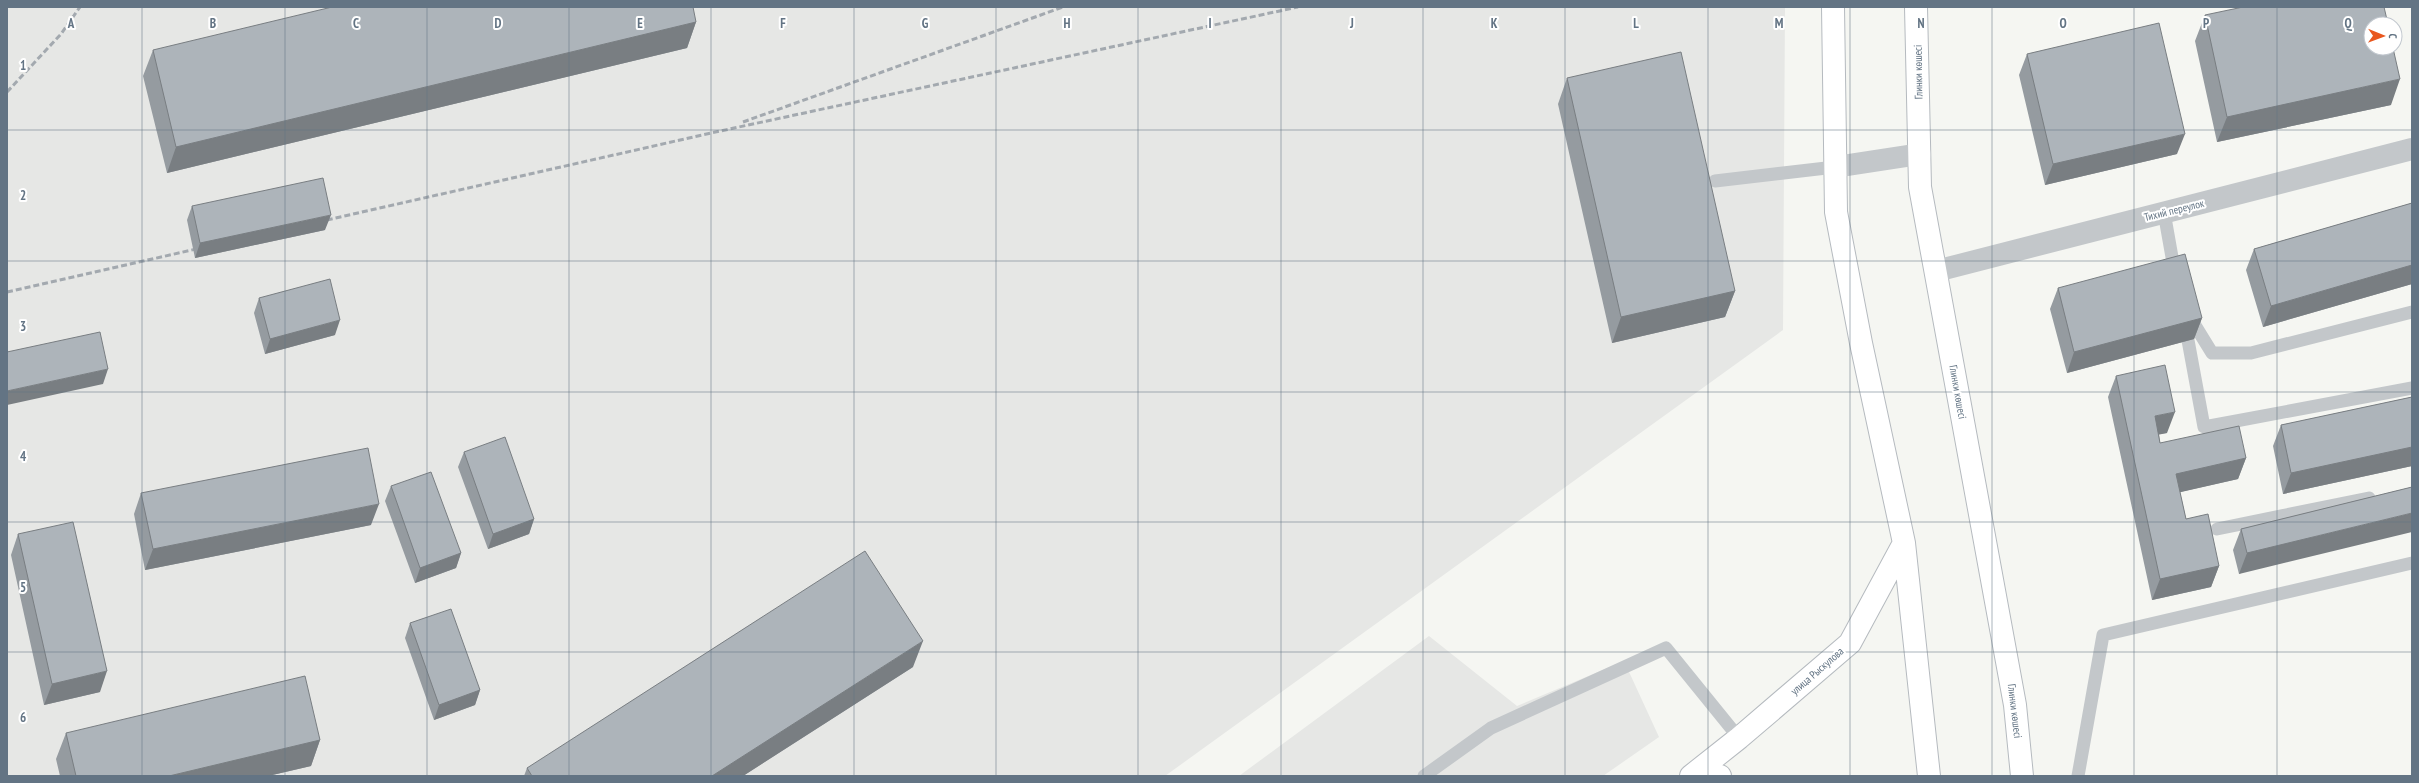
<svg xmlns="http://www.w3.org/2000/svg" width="2419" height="783" viewBox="0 0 2419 783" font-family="'PT Sans Narrow',sans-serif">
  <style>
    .built { fill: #e6e7e5 }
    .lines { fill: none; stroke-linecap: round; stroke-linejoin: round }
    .secondary-casing { stroke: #b5babf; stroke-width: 24 }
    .lane { stroke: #c3c7ca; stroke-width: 13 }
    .street { stroke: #c3c7ca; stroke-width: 22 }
    .secondary { stroke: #fff; stroke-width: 22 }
    .rail { stroke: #a3a9af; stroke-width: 3; stroke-dasharray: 6 3; stroke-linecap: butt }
    .wall { fill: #959ba0 }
    .shaded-wall { fill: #797e82 }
    .building { fill: #adb4ba; stroke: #797e82 }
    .grid { fill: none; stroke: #637484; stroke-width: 1; stroke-opacity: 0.55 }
    .labels { text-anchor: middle; stroke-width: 4; stroke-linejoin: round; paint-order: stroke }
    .street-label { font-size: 11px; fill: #637484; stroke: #fff }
    .grid-label { font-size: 13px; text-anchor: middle; font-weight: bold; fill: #637484; stroke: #fff; stroke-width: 4; stroke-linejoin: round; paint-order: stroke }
  </style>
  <rect width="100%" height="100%" fill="#f5f6f2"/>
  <path class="built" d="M7,7H1785L1783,330L1165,776H7Z
    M1429,636L1517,706L1624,661L1659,737L1603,776H1239Z"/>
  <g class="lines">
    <defs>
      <path id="secondary" d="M1833,7L1836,212L1861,343L1904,543L1929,776
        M1916,7L1920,187L2015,705L2022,776
        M1698,771L1720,776
        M1691,776L1739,738L1850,643L1904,543"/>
    </defs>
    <use href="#secondary" class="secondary-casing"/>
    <path class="lane" d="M1715,181L1835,167
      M2164,212L2175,274
      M2188,314L2212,353H2251L2412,312
      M2185,324L2204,427L2412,388
      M2217,529L2369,498
      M1424,776L1491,728L1666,648L1739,738
      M2078,776L2103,635L2412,563"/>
    <path class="street" d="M1835,167L1920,154
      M1936,271L2412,149"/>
    <use href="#secondary" class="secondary"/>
    <path class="rail" d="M7,92L61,34L80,7
      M743,122L1063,7
      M318,222L711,133L1298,7
      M7,292L205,247"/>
  </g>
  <path class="wall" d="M2205,15L2391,105L2217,142L2195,41Z
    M696,22L687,48L167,173L143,76L153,50Z
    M2027,54L2177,154L2045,185L2019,75Z
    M1567,78L1735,291L1725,317L1612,343L1558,104Z
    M2412,203V284L2263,327L2246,270L2254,249Z
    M192,206L325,230L195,258L187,220Z
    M2058,288L2202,318L2194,339L2067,373L2050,309Z
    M259,298L335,335L265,354L254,313Z
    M2116,376L2167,433L2159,434L2160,443L2246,458L2238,479L2180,492L2186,519L2219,566L2211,587L2152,600L2108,397Z
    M2412,397V466L2283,494L2273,446L2281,425Z
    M464,452L534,519L529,534L488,549L458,467Z
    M391,486L461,553L456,568L415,583L385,501Z
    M2412,487L2239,574L2233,550L2241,529Z
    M141,493L371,525L145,570L134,514Z
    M18,534L100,692L44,705L11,555Z
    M410,623L480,690L475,705L434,720L405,638Z
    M913,667L743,776H524L527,768Z
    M66,733L320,740L311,766L268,776H60L56,759Z"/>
  <path class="shaded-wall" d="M696,22L687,48L167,173L176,147Z
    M2400,79L2391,105L2217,142L2227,117Z
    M2185,134L2177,154L2045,185L2053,164Z
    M331,215L325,230L195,258L200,243Z
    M2412,265V284L2263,327L2271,306Z
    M1735,291L1725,317L1612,343L1621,317Z
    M2202,318L2194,339L2067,373L2074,352Z
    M340,320L335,335L265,354L270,339Z
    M108,369L103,384L7,405V391Z
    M2175,412L2167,433L2147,437L2155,416Z
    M2412,447V466L2283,494L2291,473Z
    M2246,458L2238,479L2168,495L2176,474Z
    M379,504L371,525L145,570L153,549Z
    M2412,513V532L2239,574L2247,553Z
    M534,519L529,534L488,549L493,534Z
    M461,553L456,568L415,583L420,568Z
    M2219,566L2211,587L2152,600L2160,579Z
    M923,641L913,667L743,776H712Z
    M107,671L100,692L44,705L52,684Z
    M480,690L475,705L434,720L439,705Z
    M320,740L311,766L268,776H169Z"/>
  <path class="building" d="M332,7H693L696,22L176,147L153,50Z
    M2243,7H2384L2388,24H2371V48H2393L2400,79L2227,117L2205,15Z
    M2159,23L2185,134L2053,164L2027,54Z
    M1681,52L1735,291L1621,317L1567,78Z
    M323,178L331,215L200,243L192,206Z
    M2412,203V265L2271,306L2254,249Z
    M2185,254L2202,318L2074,352L2058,288Z
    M330,279L340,320L270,339L259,298Z
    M100,332L108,369L7,391V352Z
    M2165,365L2175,412L2155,416L2160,443L2239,426L2246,458L2176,474L2186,519L2208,514L2219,566L2160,579L2116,376Z
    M2412,397V447L2291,473L2281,425Z
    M505,437L534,519L493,534L464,452Z
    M368,448L379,504L153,549L141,493Z
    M431,472L461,553L420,568L391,486Z
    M2412,487V513L2247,553L2241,529Z
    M73,522L107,671L52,684L18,534Z
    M865,551L923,641L712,776H532L527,768Z
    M451,609L480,690L439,705L410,623Z
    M305,676L320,740L169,776H76L66,733Z"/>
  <path class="grid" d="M142,7V776M285,7V776M427,7V776M569,7V776M711,7V776M854,7V776M996,7V776M1138,7V776M1281,7V776M1423,7V776M1565,7V776M1708,7V776M1850,7V776M1992,7V776M2134,7V776M2277,7V776M7,130H2412M7,261H2412M7,392H2412M7,522H2412M7,652H2412"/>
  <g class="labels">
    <g class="street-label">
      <text transform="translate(1918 72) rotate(-91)" y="4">Глинки көшесі</text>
      <text transform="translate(2174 210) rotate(-14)" y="4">Тихий переулок</text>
      <text transform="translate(1958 392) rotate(80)" y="4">Глинки көшесі</text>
      <text transform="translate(1817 671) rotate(-41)" y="4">улица Рыскулова</text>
      <text transform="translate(2015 711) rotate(83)" y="4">Глинки көшесі</text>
    </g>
  </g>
  <g class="grid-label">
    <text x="71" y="28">A</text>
    <text x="213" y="28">B</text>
    <text x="356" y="28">C</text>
    <text x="498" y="28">D</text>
    <text x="640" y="28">E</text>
    <text x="783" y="28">F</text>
    <text x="925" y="28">G</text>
    <text x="1067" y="28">H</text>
    <text x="1210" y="28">I</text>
    <text x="1352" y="28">J</text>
    <text x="1494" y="28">K</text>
    <text x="1636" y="28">L</text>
    <text x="1779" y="28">M</text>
    <text x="1921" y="28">N</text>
    <text x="2063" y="28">O</text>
    <text x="2206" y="28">P</text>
    <text x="2348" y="28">Q</text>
    <text x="23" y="70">1</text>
    <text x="23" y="200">2</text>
    <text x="23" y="331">3</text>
    <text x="23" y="461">4</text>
    <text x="23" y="592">5</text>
    <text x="23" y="722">6</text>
  </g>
  <rect width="2419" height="783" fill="none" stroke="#637484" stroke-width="16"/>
  <g transform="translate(2383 36) rotate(91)"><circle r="19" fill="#ffffff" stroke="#c1c7ce"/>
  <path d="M0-3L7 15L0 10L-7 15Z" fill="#e9571e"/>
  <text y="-6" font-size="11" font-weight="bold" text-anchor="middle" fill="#637484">С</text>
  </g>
</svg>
